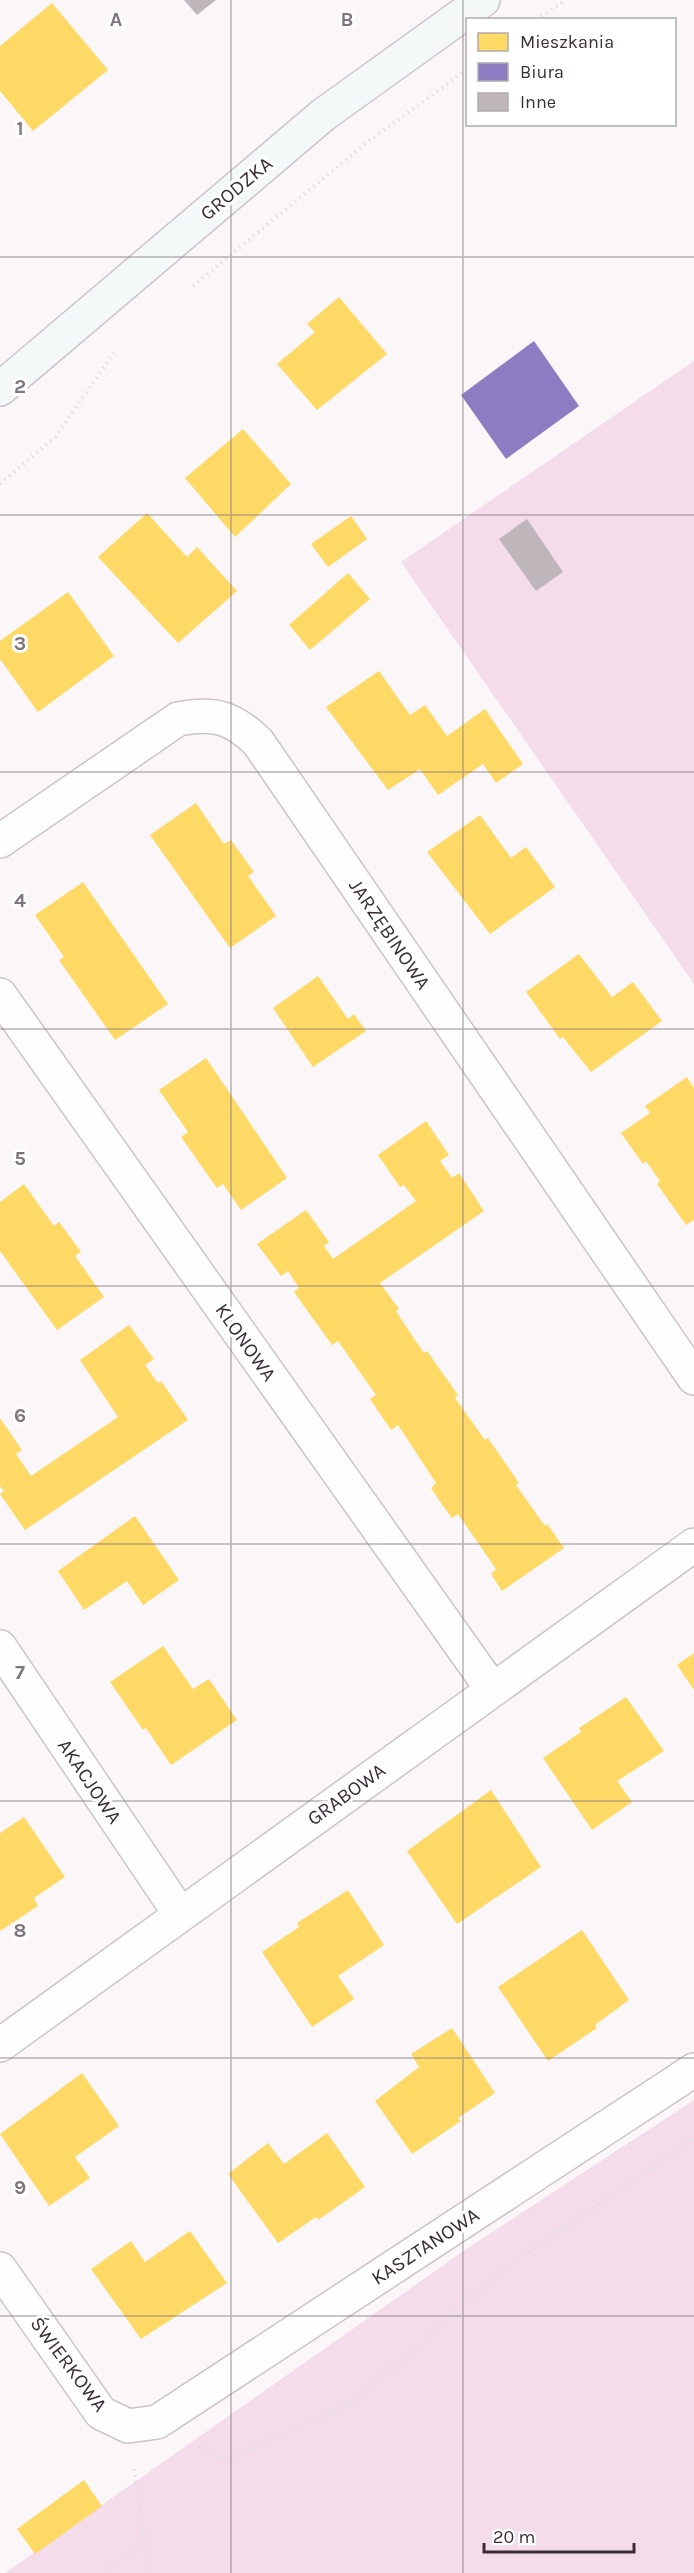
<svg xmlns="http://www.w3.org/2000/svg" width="694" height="2573" viewBox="0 0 694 2573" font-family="Karla,sans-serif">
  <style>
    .green { fill: #f4dcea }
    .homes { fill: #ffd966 }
    .offices { fill: #8e7cc3 }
    .building { fill: #beb6bb }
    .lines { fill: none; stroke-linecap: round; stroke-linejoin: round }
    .street-casing { stroke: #ccc4c9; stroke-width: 36 }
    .secondary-casing { stroke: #ccc4c9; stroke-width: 36 }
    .path { stroke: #e2e0e1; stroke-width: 4; stroke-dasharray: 1.5 4.5; stroke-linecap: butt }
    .street { stroke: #fefefe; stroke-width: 33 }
    .secondary { stroke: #f4f8f9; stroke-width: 33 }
    .grid { fill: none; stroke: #7e747a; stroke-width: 1.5; stroke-opacity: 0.55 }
    .labels { text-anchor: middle; stroke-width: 6; stroke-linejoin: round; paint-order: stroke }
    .street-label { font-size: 20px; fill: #3b2d35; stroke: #fff }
    .grid-label { font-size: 20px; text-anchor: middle; font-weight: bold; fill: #7e747a; stroke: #fff; stroke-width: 6; stroke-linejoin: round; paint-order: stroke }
  </style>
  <rect width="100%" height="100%" fill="#fbf7f9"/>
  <path class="green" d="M694,361V984L401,562Z
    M694,2100V2573H5L465,2250Z"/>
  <path class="homes" d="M52,3L108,70L33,131L0,91V46Z
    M339,297L387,354L317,410L277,364L315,332L307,324Z
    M243,429L291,484L235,537L185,478Z
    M147,513L187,557L197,547L237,591L178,643L98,557Z
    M351,516L367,539L328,567L311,544Z
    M348,573L370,599L310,650L289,625Z
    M68,592L114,656L38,712L0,659V641Z
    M379,671L410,715L425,705L447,736L485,709L523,764L496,783L483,764L438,795L420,769L388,790L326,707Z
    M196,803L224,844L231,840L254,872L248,876L276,916L230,948L150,835Z
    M480,815L511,858L526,847L555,887L490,934L427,852Z
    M83,882L168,1004L115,1040L59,960L64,957L35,915Z
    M579,954L612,997L633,982L662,1021L591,1072L563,1037L560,1039L526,992Z
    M318,976L348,1019L354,1014L366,1031L313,1067L273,1008Z
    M206,1058L287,1178L241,1210L223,1184L217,1188L181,1137L188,1132L159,1090Z
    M687,1077L694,1088V1220L686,1225L657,1184L660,1181L646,1161L643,1164L621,1133L650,1113L645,1106Z
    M426,1121L449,1155L440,1161L452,1178L459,1173L484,1211L380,1283L399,1309L396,1311L409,1331L424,1353L427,1351L458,1395L455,1398L485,1440L488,1438L519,1483L516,1485L545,1526L547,1524L564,1548L502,1591L491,1574L496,1569L458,1514L452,1518L441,1503L431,1488L436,1483L398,1425L391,1430L370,1399L376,1395L338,1341L332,1345L294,1292L299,1288L288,1271L281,1276L257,1244L306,1210L329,1242L324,1246L333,1259L416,1201L404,1185L400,1187L378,1155Z
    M24,1184L54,1226L59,1222L71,1238L81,1252L75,1256L104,1297L57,1330L0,1251V1202Z
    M129,1325L154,1359L145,1365L158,1383L161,1381L188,1420L25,1530L0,1494L4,1491L0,1486V1418L22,1450L16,1454L31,1476L118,1417L80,1360Z
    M135,1516L179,1580L143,1605L127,1581L84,1610L58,1571Z
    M163,1646L193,1689L209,1679L237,1720L171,1765L146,1728L143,1730L110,1682Z
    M694,1653V1690L677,1665Z
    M626,1697L664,1751L617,1781L632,1802L592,1830L543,1758L581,1732L579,1728Z
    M491,1790L541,1867L457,1924L407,1851Z
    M24,1817L65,1877L34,1898L38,1906L0,1931V1833Z
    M348,1890L384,1945L338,1976L354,1999L312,2027L262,1952L299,1927L297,1923Z
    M582,1930L629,2000L595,2025L597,2028L548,2061L498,1987Z
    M452,2028L495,2093L458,2118L461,2121L412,2154L375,2101L419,2067L411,2054Z
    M82,2073L119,2126L75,2157L90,2178L49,2206L0,2134Z
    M327,2133L365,2187L318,2220L316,2217L278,2243L228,2174L268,2143L284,2164Z
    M190,2231L227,2283L141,2339L91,2269L131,2241L145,2262Z
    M84,2480L102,2506L35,2554L17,2529Z"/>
  <path class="offices" d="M534,341L579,406L506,459L461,395Z"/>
  <path class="building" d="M184,0H216L197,15Z
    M527,519L563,572L536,591L499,539Z"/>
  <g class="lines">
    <defs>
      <path id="street" d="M0,841L178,719C214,712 232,717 258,742L694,1378
        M0,995L492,1689
        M0,1647L180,1914
        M0,2045L694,1545
        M0,2269L101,2413L128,2426L157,2422L694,2070"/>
      <path id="secondary" d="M0,389L323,115L483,0"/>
    </defs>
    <use href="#street" class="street-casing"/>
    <use href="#secondary" class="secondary-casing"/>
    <path class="path" d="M536,20L566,0
      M193,286L366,143L468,69
      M0,484L55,437L114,353
      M199,2446L225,2461L355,2401L497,2274L694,2138
      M134,2469L149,2573
      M101,2573L144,2542"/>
    <use href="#street" class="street"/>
    <use href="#secondary" class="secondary"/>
  </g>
  <path class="grid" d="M231,0V2573M463,0V2573M0,257H694M0,515H694M0,772H694M0,1029H694M0,1286H694M0,1544H694M0,1801H694M0,2058H694M0,2316H694"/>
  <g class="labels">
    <g class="street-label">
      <text transform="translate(236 188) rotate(-40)" y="7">GRODZKA</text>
      <text transform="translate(390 934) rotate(56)" y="7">JARZĘBINOWA</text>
      <text transform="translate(246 1342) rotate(55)" y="7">KLONOWA</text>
      <text transform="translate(90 1781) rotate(56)" y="7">AKACJOWA</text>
      <text transform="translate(346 1794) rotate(-36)" y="7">GRABOWA</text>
      <text transform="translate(425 2246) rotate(-33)" y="7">KASZTANOWA</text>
      <text transform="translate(69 2364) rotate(53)" y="7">ŚWIERKOWA</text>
    </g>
  </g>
  <g class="grid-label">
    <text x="116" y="26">A</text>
    <text x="347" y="26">B</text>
    <text x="20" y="135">1</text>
    <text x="20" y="393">2</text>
    <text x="20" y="650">3</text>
    <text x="20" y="907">4</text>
    <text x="20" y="1165">5</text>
    <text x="20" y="1422">6</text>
    <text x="20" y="1679">7</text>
    <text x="20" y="1937">8</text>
    <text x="20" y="2194">9</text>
  </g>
  <rect x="466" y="18" width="210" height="108" fill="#ffffff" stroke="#b1abae" stroke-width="1.5"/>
  <rect x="478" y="33" width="30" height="18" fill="#ffd966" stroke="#b1abae" stroke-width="1.5"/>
  <text x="520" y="48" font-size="18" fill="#3b2d35">Mieszkania</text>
  <rect x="478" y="63" width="30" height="18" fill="#8e7cc3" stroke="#b1abae" stroke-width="1.5"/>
  <text x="520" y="78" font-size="18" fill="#3b2d35">Biura</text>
  <rect x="478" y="93" width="30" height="18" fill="#beb6bb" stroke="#b1abae" stroke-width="1.5"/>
  <text x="520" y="108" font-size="18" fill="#3b2d35">Inne</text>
  <path d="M484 2543v9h150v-9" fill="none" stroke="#3b2d35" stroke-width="3"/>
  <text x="493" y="2543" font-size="18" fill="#3b2d35" stroke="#ffffff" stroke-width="4.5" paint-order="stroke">20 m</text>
</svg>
